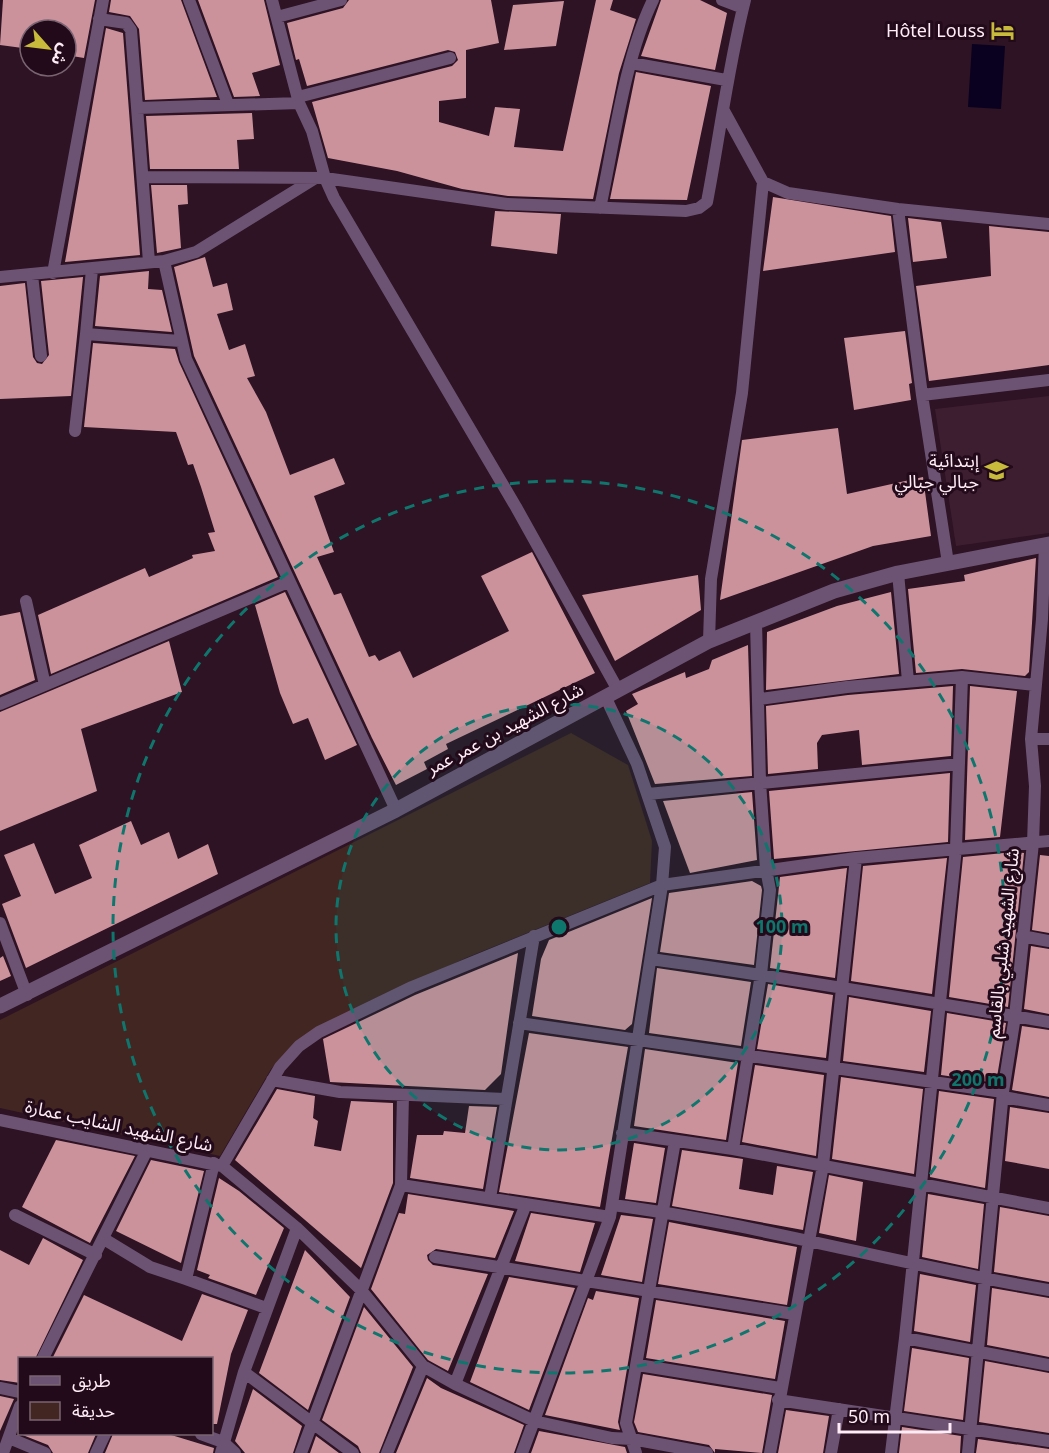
<svg xmlns="http://www.w3.org/2000/svg" width="1049" height="1453" viewBox="0 0 1049 1453" font-family="'Noto Sans','Noto Sans Arabic',sans-serif">
  <style>
    .built { fill: #3d1e31 }
    .green { fill: #422621 }
    .water { fill: #0a001f }
    .building { fill: #cc929c }
    .lines { fill: none; stroke-linecap: round; stroke-linejoin: round }
    .minor { stroke: #6d5373; stroke-width: 12 }
    .tertiary { stroke: #6d5373; stroke-width: 15 }
    .ring { fill: none; stroke: #0f766e; stroke-width: 3; stroke-dasharray: 10 8 }
    .labels { text-anchor: middle; stroke-width: 6; stroke-linejoin: round; paint-order: stroke }
    .poi-label { font-size: 18px; fill: #ffecf6; stroke: #220a1a; text-anchor: end }
    .street-label { font-size: 18px; fill: #ffecf6; stroke: #220a1a }
    .centre { fill: #0f766e; stroke: #220a1a; stroke-width: 3 }
    .ring-label { font-size: 18px; text-anchor: middle; font-weight: bold; fill: #0f766e; stroke: #220a1a; stroke-width: 6; stroke-linejoin: round; paint-order: stroke }
  </style>
  <rect width="100%" height="100%" fill="#2d1323"/>
  <path class="built" d="M1049,396V533L956,546L935,409Z"/>
  <path class="green" d="M571,733L628,765L652,841L650,883L468,957L332,1020L296,1042L271,1069L220,1156L0,1108V1020Z"/>
  <path class="water" d="M972,44L1005,46L1001,109L968,107Z"/>
  <path class="building" d="M3,0H95L84,58L66,55V30H30V49L0,45Z
    M111,0H181L217,97L145,100L139,29L130,16L109,12Z
    M198,0H264L280,65L252,73L260,96L234,97Z
    M349,0H491L499,43L466,50V98L439,101V122L489,136L495,107L520,109L514,147L563,151L596,0H613L610,10L636,19L619,73L593,199L508,196L462,189L397,171L328,158L312,102L452,66L458,60L455,52L448,50L307,86L299,59L296,60L287,23L343,8Z
    M661,0H700L727,13L715,70L641,56Z
    M564,1L556,46L504,50L513,5Z
    M106,28L123,33L140,255L65,262Z
    M636,72L711,86L687,200L610,199Z
    M252,113L254,139L237,140L239,169H150L146,116Z
    M151,185H187L188,204L178,205L181,248L157,253Z
    M773,197L891,216L895,252L763,271Z
    M495,211L561,214L557,254L491,246Z
    M908,218L941,222L947,258L913,262Z
    M989,226L1049,232V365L929,381L916,286L991,276Z
    M205,257L213,287L227,283L233,310L217,314L229,350L245,344L255,376L247,378L266,412L290,475L334,458L345,484L314,496L334,552L317,557L334,595L341,593L369,657L375,655L379,661L400,651L413,678L509,631L481,576L532,552L595,673L446,744L448,749L424,762L427,769L396,785L372,738L194,356L174,267Z
    M149,271L148,289L162,290L172,332L95,326L100,276Z
    M83,277L71,396L0,399V286L25,283L33,357L37,363L42,364L49,355L41,281Z
    M905,331L912,383L909,384L911,400L854,410L844,338Z
    M93,343L175,349L179,362L278,577L51,674L38,615L145,568L149,577L193,558L192,555L215,551L208,533L215,532L201,487L193,464L188,465L176,432L84,427Z
    M838,428L847,494L923,477L931,536L873,546L720,600L742,440Z
    M1036,558L1029,672L1025,676L962,669L916,673L908,589L965,581L964,575Z
    M698,575L701,610L615,661L582,595Z
    M285,592L357,745L325,760L308,718L293,724L280,693L255,605Z
    M891,592L899,674L766,690L767,632L837,606Z
    M20,612L35,680L0,695V616Z
    M169,641L182,692L81,729L97,791L0,831V712Z
    M748,645L752,776L655,784L626,711L638,704L632,694L685,672L686,678L709,669L712,660Z
    M953,686L951,756L862,765L859,730L822,735L817,743L818,769L768,774L766,706L848,695Z
    M970,686L1017,691L1000,837L965,840Z
    M950,773L948,842L774,859L769,791Z
    M752,792L757,860L690,873L663,801Z
    M131,821L141,845L169,832L178,859L208,844L218,874L26,968L2,904L21,896L4,855L34,843L55,894L92,878L79,845Z
    M1014,852L1024,853L1008,1007L949,997L963,857Z
    M1040,855L1049,856V933L1032,930Z
    M947,858L932,994L851,981L863,866Z
    M847,868L835,978L770,968L780,877Z
    M752,881L761,886L762,890L754,965L660,952L669,893Z
    M652,898L632,1024L625,1030L532,1016L541,959L549,940Z
    M1031,946L1049,949V1014L1024,1009Z
    M518,953L501,1074L485,1090L330,1082L323,1039L415,995Z
    M3,956L11,976L0,981V958Z
    M657,968L751,982L741,1046L649,1033Z
    M768,984L833,995L826,1058L757,1049Z
    M849,997L931,1011L924,1072L843,1061Z
    M947,1013L1006,1023L996,1083L941,1075Z
    M1022,1026L1049,1030V1097L1012,1090Z
    M529,1033L628,1047L600,1207L499,1192Z
    M645,1049L738,1063L726,1140L634,1126Z
    M755,1065L824,1075L816,1156L742,1142Z
    M841,1077L923,1089L914,1174L832,1159Z
    M277,1089L315,1096L313,1118L318,1121L314,1146L341,1151L351,1101L393,1103V1183L361,1268L235,1160Z
    M939,1091L994,1099L985,1188L930,1177Z
    M469,1106L497,1107L483,1189L410,1178L417,1135H443L444,1131L465,1133Z
    M1010,1107L1049,1113V1169L1005,1161Z
    M56,1140L135,1156L90,1243L22,1207Z
    M634,1143L665,1148L656,1203L625,1199Z
    M682,1150L743,1159L739,1189L773,1195L777,1166L813,1172L803,1230L672,1206Z
    M151,1160L204,1171L181,1263L116,1231Z
    M829,1175L863,1182L856,1241L819,1233Z
    M219,1178L239,1191L284,1228L256,1295L208,1278L210,1275L197,1270Z
    M408,1194L514,1211L495,1258L436,1249L427,1255L428,1260L433,1265L488,1274L448,1371L428,1360L371,1289L399,1213L405,1214Z
    M928,1194L984,1204L978,1269L922,1257Z
    M1000,1207L1049,1216V1282L994,1272Z
    M531,1213L595,1223L580,1272L515,1261Z
    M621,1215L653,1219L642,1282L601,1275Z
    M669,1222L797,1247L787,1305L658,1284Z
    M43,1238L83,1260L35,1359H20V1383L0,1380V1250L29,1265Z
    M305,1250L350,1297L308,1410L259,1373Z
    M920,1274L976,1285L970,1342L914,1331Z
    M509,1277L575,1288L529,1410L470,1382Z
    M992,1288L1049,1298V1357L987,1345Z
    M596,1291L639,1298L618,1422L620,1430L545,1415L588,1298L593,1300Z
    M202,1294L248,1310L231,1354L217,1424H212V1359H52L84,1295L182,1341Z
    M656,1300L785,1321L775,1379L646,1358Z
    M364,1307L413,1367L379,1453H361L358,1446L322,1420Z
    M912,1348L969,1358L963,1420L904,1411Z
    M985,1361L1049,1373V1433L979,1422Z
    M643,1374L772,1395L762,1453L715,1449V1453L709,1445L638,1432L634,1422Z
    M427,1378L441,1388L524,1425L514,1453H396Z
    M253,1389L302,1426L293,1453H245L235,1441Z
    M0,1396L14,1399L0,1431Z
    M786,1410L829,1416L823,1453H778Z
    M902,1427L961,1436L960,1453H899Z
    M539,1431L625,1447L627,1453H531Z
    M20,1434H96L88,1453H53L48,1445Z
    M113,1434H168L214,1448L213,1453H105Z
    M316,1436L339,1453H310Z
    M978,1439L1049,1449V1453H976Z"/>
  <g class="lines">
    <path class="minor" d="M189,0L228,104
      M272,0L299,103L312,131L325,178L507,204L686,211L699,208L707,202C720,134 728,67 745,0
      M722,0L743,8
      M277,17L341,0
      M99,19L126,23L131,30L149,262
      M631,63L726,80
      M298,97L450,58
      M137,108L299,103
      M143,177L325,178L334,198L516,507L618,690
      M763,182L788,193L898,209L1049,224
      M600,208C614,143 624,60 653,0
      M898,209L922,395L948,563
      M164,261L196,252L314,179
      M53,273L103,0
      M32,275L41,356
      M0,277L164,261L186,359L396,810
      M86,334L92,269
      M922,395L1049,380
      M75,431L86,334L180,341
      M898,573L908,681
      M26,601L45,685
      M709,641L711,579L742,393L763,182L724,111
      M760,699L847,687L962,677L1035,685
      M0,704L288,582
      M1031,739H1049
      M648,794L959,764
      M0,923L27,995
      M1022,936L1049,941
      M651,959C784,977 916,1000 1049,1022
      M519,1023L1003,1092
      M272,1080L340,1092L505,1099
      M1003,1097L1049,1105
      M0,1120L222,1166L297,1228L361,1290L423,1366L455,1384L534,1421L612,1438L632,1439L707,1453
      M622,1133L733,1149L1049,1208
      M733,1149L761,974L770,890L766,869L760,782L756,622
      M222,1166L280,1067L299,1046L319,1032L412,987L662,885L856,858L1049,841
      M401,1185L403,1095
      M490,1198L534,936
      M612,1205C759,1224 902,1266 1049,1290
      M15,1215L96,1255
      M104,1239L150,1267L186,1279L214,1163
      M435,1257L794,1314
      M186,1279L266,1308
      M905,1338L1049,1365
      M43,1358L147,1150
      M638,1365L780,1388
      M244,1372L353,1453
      M455,1384L526,1204
      M0,1388L20,1392
      M778,1400L1049,1441
      M201,1434L223,1442L235,1453
      M9,1438L45,1453
      M3,1453L20,1406
      M96,1453L105,1434
      M221,1453L244,1372L297,1228
      M301,1453L401,1185L610,1217
      M387,1453L423,1366
      M522,1453L610,1217L662,885L665,847L637,764L605,696
      M636,1453L626,1423L675,1141
      M770,1453L823,1165L856,858
      M831,1453L839,1409
      M891,1453L905,1338L956,848L962,677
      M968,1453L1003,1092L1015,1016L1033,843L1035,786L1031,739L1042,619L1045,544"/>
    <path class="tertiary" d="M0,1006L396,810L709,641L834,591L898,573L1049,544"/>
  </g>
  <circle cx="559" cy="927" r="223" fill="#0f766e" fill-opacity=".12"/>
  <g class="ring">
    <circle cx="559" cy="927" r="223"/>
    <circle cx="559" cy="927" r="446"/>
  </g>
  <defs>
    <symbol id="hotel-bare" viewBox="-9 -9 18 18"><path d="M-6-4.5h1.5V1H6V5H4.5V3h-9V5H-6ZM-4 0a1.8 1.8 0 1 1 3.6 0ZM.5 0V-2.5h3Q6-2.5 6 0Z" fill="#c8bb3b" stroke="#220a1a" stroke-width="2.5" paint-order="stroke"/></symbol>
    <symbol id="school-bare" viewBox="-9 -9 18 18"><path d="M0-5L7-2L0 1L-7-2ZM-4 1L0 2.5L4 1V4Q0 6-4 4Z" fill="#c8bb3b" stroke="#220a1a" stroke-width="2.5" paint-order="stroke"/></symbol>
  </defs>
  <g fill-rule="evenodd">
    <use href="#hotel-bare" x="986" y="14" width="33" height="33"/>
    <use href="#school-bare" x="980" y="454" width="33" height="33"/>
  </g>
  <g class="labels">
    <g class="poi-label">
      <text x="985" y="37">Hôtel Louss</text>
      <text x="979" y="467">إبتدائية<tspan x="979" dy="21">جبالي جبالي</tspan></text>
    </g>
    <g class="street-label">
      <text transform="translate(505 729) rotate(-28)" y="6">شارع الشهيد بن عمر عمر</text>
      <text transform="translate(1003 943) rotate(-84)" y="6">شارع الشهيد شلبي بالقاسم</text>
      <text transform="translate(119 1126) rotate(12)" y="6">شارع الشهيد الشايب عمارة</text>
    </g>
  </g>
  <circle cx="559" cy="927" r="9" class="centre"/>
  <g class="ring-label">
    <text x="782" y="933">100 m</text>
    <text x="978" y="1086">200 m</text>
  </g>
  <rect x="18" y="1357" width="195" height="78" fill="#220a1a" stroke="#7a6472" stroke-width="1.5"/>
  <rect x="30" y="1376" width="30" height="9" fill="#6d5373" stroke="#7a6472" stroke-width="1.5"/>
  <text x="72" y="1387" font-size="18" fill="#ffecf6">طريق</text>
  <rect x="30" y="1402" width="30" height="18" fill="#422621" stroke="#7a6472" stroke-width="1.5"/>
  <text x="72" y="1417" font-size="18" fill="#ffecf6">حديقة</text>
  <g transform="translate(48 48) rotate(118)"><circle r="28" fill="#220a1a" stroke="#7a6472" stroke-width="1.5"/>
  <path d="M0-4.5L10 22L0 15L-10 22Z" fill="#c8bb3b"/>
  <text y="-9" font-size="16" font-weight="bold" text-anchor="middle" fill="#ffecf6">ش</text>
  </g>
  <path d="M839 1423v9h111v-9" fill="none" stroke="#ffecf6" stroke-width="3"/>
  <text x="848" y="1423" font-size="18" fill="#ffecf6" stroke="#220a1a" stroke-width="4.5" paint-order="stroke">50 m</text>
</svg>
